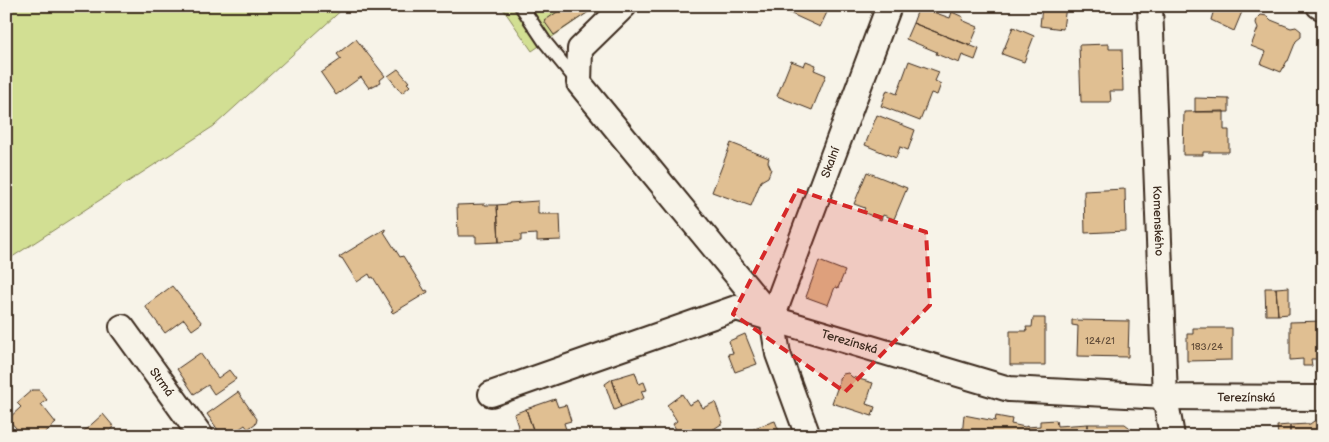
<svg xmlns="http://www.w3.org/2000/svg" width="1329" height="442" viewBox="0 0 1329 442" font-family="'Balsamiq Sans',sans-serif">
  <style>
    .green { fill: #d2df93; stroke: #868458 }
    .building { fill: #e0bf92; stroke: #3b2a1e }
    .lines { fill: none; stroke-linecap: round; stroke-linejoin: round }
    .lane-casing { stroke: #3b2a1e; stroke-width: 16 }
    .street-casing { stroke: #3b2a1e; stroke-width: 28 }
    .lane { stroke: #f7f3e8; stroke-width: 12 }
    .street { stroke: #f7f3e8; stroke-width: 24 }
    .marked { fill: #d62828; fill-opacity: 0.2; stroke: #d62828; stroke-width: 4; stroke-dasharray: 10 6; stroke-linejoin: round }
    .labels { text-anchor: middle; stroke-width: 5; stroke-linejoin: round; paint-order: stroke }
    .number-label { font-size: 10px; fill: #644f3b }
    .street-label { font-size: 12px; fill: #3b2a1e; stroke: #f7f3e8 }
  </style>
  <rect width="100%" height="100%" fill="#f7f3e8"/>
  <filter id="ink" filterUnits="userSpaceOnUse"><feTurbulence type="fractalNoise" baseFrequency=".02" numOctaves="2"/><feDisplacementMap in="SourceGraphic" scale="10" xChannelSelector="R" yChannelSelector="G"/><feConvolveMatrix kernelMatrix="1 2 1 2 8 2 1 2 1" color-interpolation-filters="sRGB"/></filter>
  <g filter="url(#ink)">
    <path class="green" d="M6,6H346L214,126L6,261Z
      M501,6H597L532,51Z"/>
    <path class="building" d="M566,6L596,7L554,35L544,21Z
      M787,6H830L820,27L785,11Z
      M1042,6H1066L1063,29L1040,26Z
      M1215,6L1244,7L1234,31L1211,20Z
      M919,7L950,18L952,12L963,17L962,20L978,27L970,46L913,23Z
      M1261,15L1267,16L1271,20L1291,28L1296,27L1301,31V37L1296,41L1288,61H1287L1281,72L1261,64L1266,52L1251,46L1258,28L1256,23L1257,19Z
      M913,23L979,49L975,60L962,55L959,63L936,54L937,52L906,39Z
      M1013,27L1034,36L1024,62L1002,54Z
      M356,39L385,76L380,80L381,82L369,88L361,77L336,95L321,73L341,59L337,54Z
      M1109,44V49H1122L1123,91H1110L1111,102H1081L1079,45Z
      M791,61L804,66L806,61L816,65L814,70L826,75L812,110L777,96Z
      M909,61L939,72L935,81L941,84L937,95L931,93L920,121L881,106L887,90L897,94Z
      M398,69L409,82L407,83L410,86L402,93L388,76Z
      M1195,98L1229,99V112H1195Z
      M1224,111V130H1229V152H1203V155H1183L1184,112Z
      M877,115L915,130L908,150L900,147L896,158L865,145Z
      M731,143L769,158L768,162L771,169L768,177L761,181L751,206L712,192Z
      M867,172L907,188L894,219L883,215L881,220L863,212L865,208L854,204Z
      M1125,189L1126,231L1085,233L1084,191Z
      M538,201V214H560L561,240L537,241V234L521,235V241L499,242L497,205L509,204V203Z
      M485,204V205H497L499,242L476,243V236H458L457,205Z
      M385,229L386,231L384,232L400,257L403,256L425,291L427,290L428,292L393,313L391,311L393,310L373,277L371,278L369,274L357,282L342,258L340,259L339,257Z
      M819,261L845,271L838,288L835,287L828,305L806,297Z
      M172,286L202,323L192,330L184,319L165,333L145,306Z
      M1289,287V314L1278,315L1276,288Z
      M1265,288H1276L1278,315H1266Z
      M1033,318H1045V365H1010V331H1027L1026,327H1032Z
      M1072,320L1129,321L1128,357L1077,356L1078,326L1072,325Z
      M1323,321V359H1311L1312,366H1303V359L1290,360V322Z
      M1193,328H1232V360L1187,361V334H1193Z
      M745,334L757,364L735,372L728,354L733,353L729,341Z
      M200,353L218,378L229,370L236,379L214,394L208,385L194,394L177,369Z
      M635,372L639,384L644,382L647,390L641,391L644,398L621,407L612,379Z
      M848,373L852,377L873,383L866,404L875,407L872,416L832,403L839,383V378L843,374Z
      M612,379L621,407L614,410L605,384Z
      M32,390H39L47,400L41,404L56,423L41,436H23L8,419L21,407L17,403Z
      M238,392L257,419L256,423L248,429L245,425L229,436H222L207,414Z
      M682,394L689,405L698,400L703,408L715,402L723,423L703,436H678V433L673,424L677,421L667,405Z
      M555,399L558,407L566,405L571,421L564,423L568,436H535L526,409Z
      M526,409L534,432L521,436L514,414Z
      M103,414L114,427L103,436H86L83,432Z
      M964,415L995,421L996,416L1012,419L1011,424L1025,427L1027,426V427L1040,426V421L1056,420L1057,426L1088,424V436H962Z
      M775,421L781,436H756L754,428Z
      M1314,421H1323V436H1290V425L1310,424Z
      M1088,424H1125L1134,431L1136,436H1088Z
      M1290,425V436H1278L1277,426Z"/>
    <g class="lines">
      <defs>
        <path id="lane" d="M521,6L545,42L577,81"/>
        <g id="street">
          <path d="M624,6L580,49L579,83L772,318"/>
          <path id="s1" d="M1150,6L1165,397L1172,436"/>
          <path d="M1319,6L1323,8"/>
          <path id="s2" d="M122,327L201,436"/>
          <path id="s3" d="M491,394L736,308L1009,389L1165,397L1323,398"/>
          <path id="s4" d="M808,436L778,354L772,318L889,6"/>
        </g>
      </defs>
      <use href="#lane" class="lane-casing"/>
      <use href="#street" class="street-casing"/>
      <use href="#lane" class="lane"/>
      <use href="#street" class="street"/>
    </g>
  </g>
  <path class="marked" d="M797,190L926,232L930,305L845,392L733,314Z"/>
  <g class="labels">
    <g class="number-label">
      <text x="1100" y="344">124/21</text>
      <text x="1207" y="350">183/24</text>
    </g>
    <g class="street-label">
      <text dy="4" stroke="none"><textPath href="#s4" startOffset="290">Skalní</textPath></text>
      <text dy="4" stroke="none"><textPath href="#s1" startOffset="215">Komenského</textPath></text>
      <text dy="4" stroke="none"><textPath href="#s3" startOffset="378">Terezínská</textPath></text>
      <text dy="4" stroke="none"><textPath href="#s2" startOffset="68">Strmá</textPath></text>
      <text dy="4" stroke="none"><textPath href="#s3" startOffset="782">Terezínská</textPath></text>
    </g>
  </g>
  <rect width="1329" height="442" fill="none" stroke="#f7f3e8" stroke-width="25"/>
  <rect x="12" y="12" width="1304" height="417" fill="none" stroke="#3b2a1e" stroke-width="2" filter="url(#ink)"/>
</svg>
